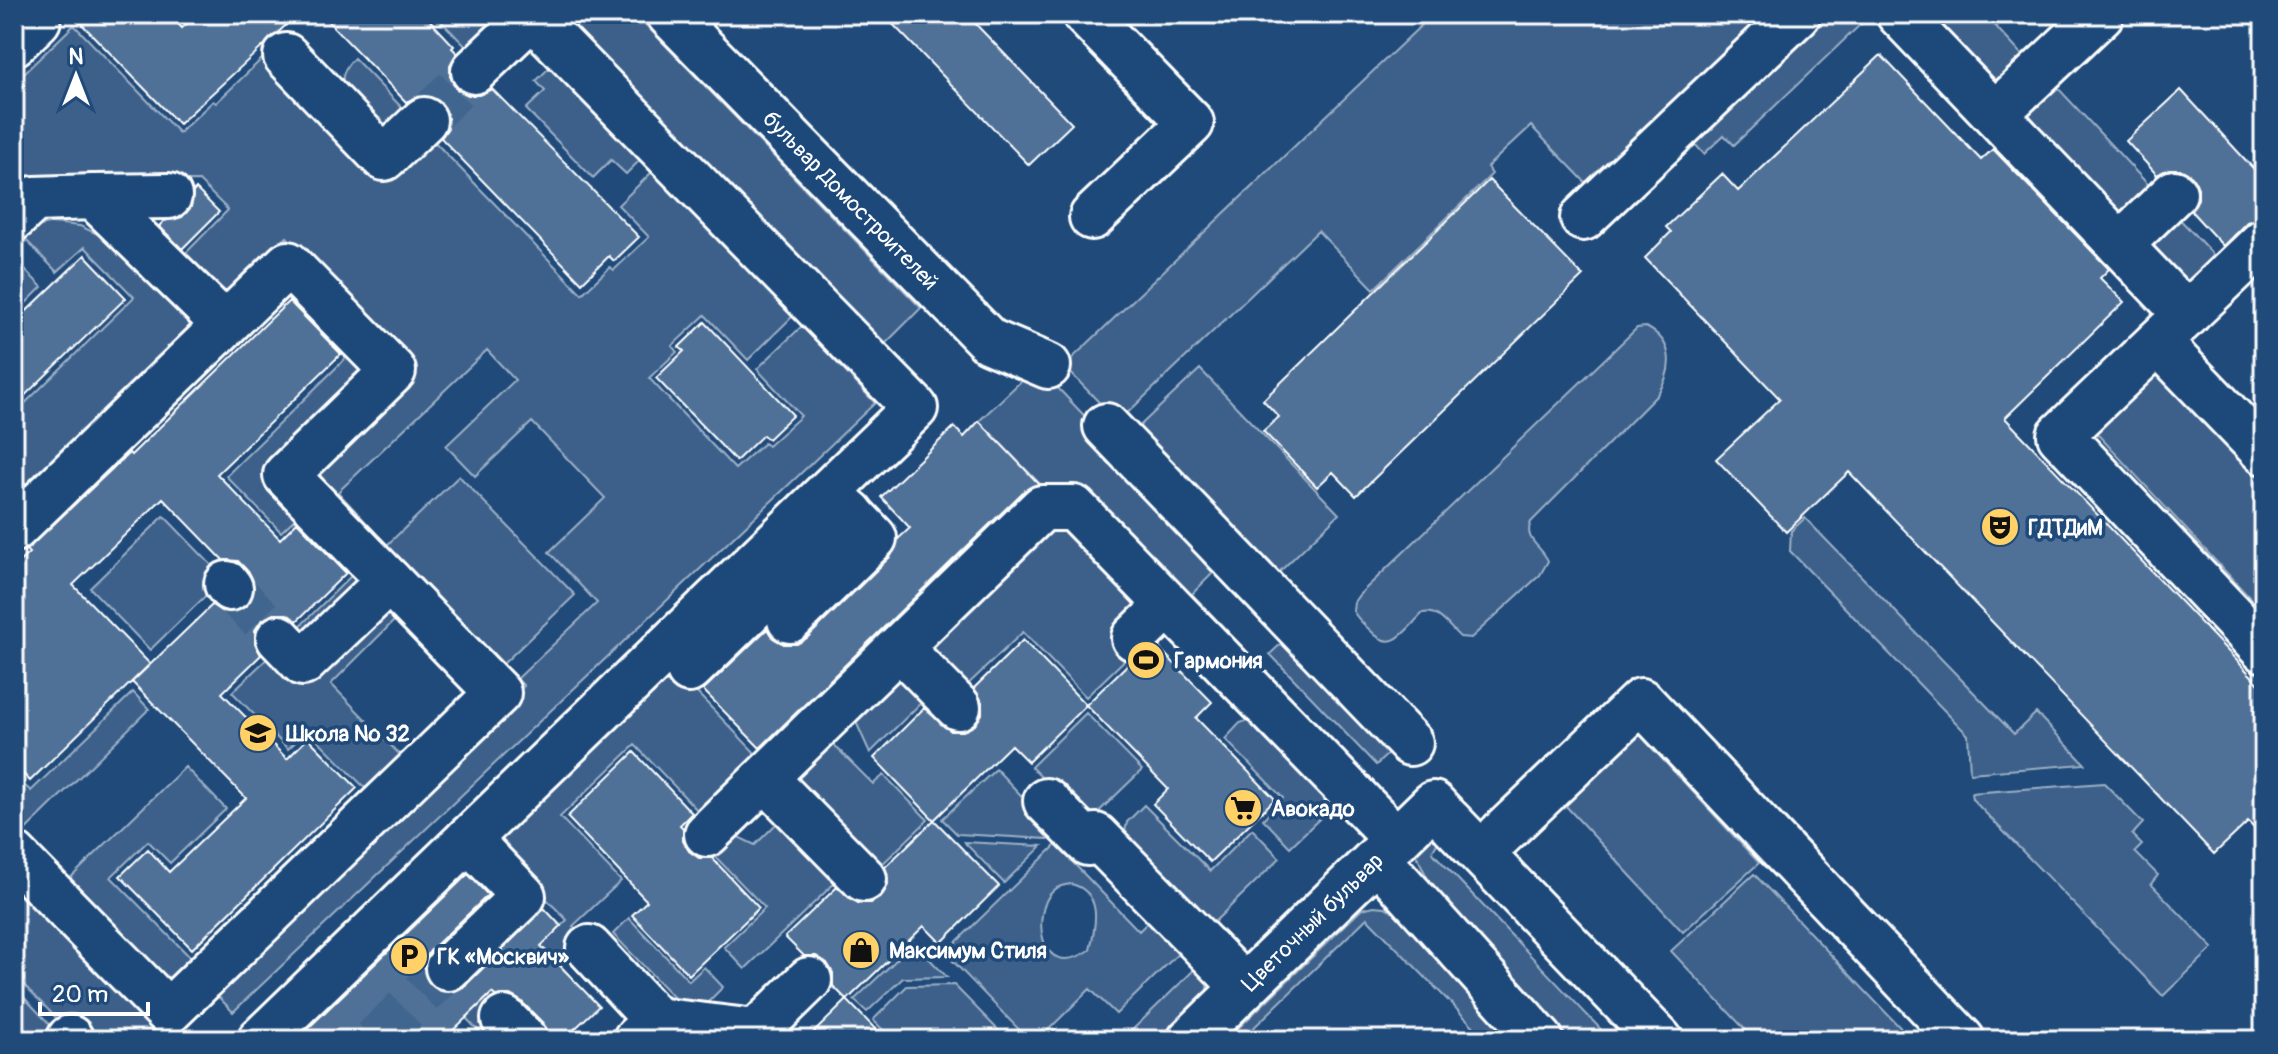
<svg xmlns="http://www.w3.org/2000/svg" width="2278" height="1054" viewBox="0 0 2278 1054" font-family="Pangolin,sans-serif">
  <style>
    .green { fill: #3c618b; stroke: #9eb0c5; stroke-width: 2; fill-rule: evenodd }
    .building { fill: #507197; stroke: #fff; stroke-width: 2 }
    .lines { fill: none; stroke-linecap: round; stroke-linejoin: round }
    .minor-tunnel { stroke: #41658e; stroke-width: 44; stroke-dasharray: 44 22; stroke-linecap: butt }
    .minor-casing { stroke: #fff; stroke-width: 50 }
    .minor { stroke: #1f4a7a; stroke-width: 44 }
    .labels { text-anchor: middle; stroke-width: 7; stroke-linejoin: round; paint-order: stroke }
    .street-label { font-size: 22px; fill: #fff; stroke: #1f4a7a }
    .poi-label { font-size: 22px; font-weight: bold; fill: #fff; stroke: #1f4a7a; text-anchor: start }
  </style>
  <rect width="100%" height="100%" fill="#1f4a7a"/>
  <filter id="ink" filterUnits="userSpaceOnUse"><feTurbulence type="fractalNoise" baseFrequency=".0125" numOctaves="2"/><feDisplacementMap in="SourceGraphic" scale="16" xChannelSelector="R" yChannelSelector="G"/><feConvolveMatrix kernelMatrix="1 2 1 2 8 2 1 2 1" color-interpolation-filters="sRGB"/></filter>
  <g filter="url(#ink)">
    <path class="green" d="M444,14H500V17L473,54L439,19Z
      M556,14H635L921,308L881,348Z
      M1433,14H1766L1589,186L1531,126L1487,167L1492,174L1374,289L1318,231L1118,422L1064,366Z
      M1815,14H1866L1862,23L1734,145L1724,135L1704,154L1692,141Z
      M1931,14H1984L2023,56L2024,62L2001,92L1931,20Z
      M74,25L179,133L213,101L216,103L267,54L385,175L428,135L582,294L610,267L614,270L649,237L618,205L653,171L793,316L748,360L705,315L672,346L677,352L649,378L735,469L764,443L768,446L801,416L757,369L802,326L875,403L233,1012L209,987L524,686L517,679L597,603L549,552L605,498L532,422L475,476L446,446L515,380L487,350L338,492L387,545L459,476L575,595L503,664L474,634L492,654L480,666L319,487L318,474L323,458L415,368L287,237L216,302L176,263L228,210L199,181L34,183L14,202V76L18,79Z
      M354,58L408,114L389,125L376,124C356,103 326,85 354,58Z
      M551,66L641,159L626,174L611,160L593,178L526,109L545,91L536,81Z
      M2052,86L2058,88L2155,192L2123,220L2020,110Z
      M2175,214L2219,261L2187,287L2148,243Z
      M53,223L80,226L102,236L204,314L14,498V414L134,297L85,247L57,272L21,235L40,226Z
      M14,259L42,287L14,315Z
      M1646,327C1676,342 1673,371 1657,395L1531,522C1523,540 1542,546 1548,561L1540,575L1471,638L1460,637C1449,627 1438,609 1423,613C1406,629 1393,655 1371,631C1364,625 1358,619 1353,611L1354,602L1359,595L1637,328Z
      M350,354L369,373L268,471L368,575L310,643L289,637L356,571L300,514L281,532L226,476Z
      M1037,366L1214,552L1203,562L1213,573L1192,594L1365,775L1355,785L1069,484H1040L979,421Z
      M1200,369L1339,514L1270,581L1130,435Z
      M2163,371L2264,479V613L2088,424L2135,379Z
      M164,516L224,578L150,650L90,588Z
      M1805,518L2014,734L2036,713L2085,764L1970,773L1968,735L1790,551L1791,531Z
      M1066,523L1139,592L1132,653L1086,697L1023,632L960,692L933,653L936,639L1042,531Z
      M384,613L399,615L398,617L331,684L411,766L186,985L154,984L60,888L185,767L226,809L170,863L148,841L111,877L192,959L367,790L308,730L288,749L232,692L276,650Z
      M1284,641L1390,752L1376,765L1270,654Z
      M671,666L759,757L700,813L635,745L560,817L621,881L573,926L581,935L555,960L569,975L505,1036L508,1040H487L466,1018L567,920L490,841Z
      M904,679L929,695L870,753L857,724V717L893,682Z
      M133,692L149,709L14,841V795L24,785L31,791Z
      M1086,713L1142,770L1087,823L1031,767Z
      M1249,720H1259L1340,799L1290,847L1263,819L1283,798L1225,739L1240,723Z
      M1640,735L1759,863L1683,932L1564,804Z
      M832,743L873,784L884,775L928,820L874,872L799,784V774Z
      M996,769L1036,811L1029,818L1049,839L957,834L942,819Z
      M2104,783L2143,823L2132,835L2142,845L2135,852L2158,875L2151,884L2213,948L2163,996L1972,799L1971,793Z
      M1144,805L1210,871L1252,829L1280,858L1207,929L1123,842L1127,822Z
      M779,821L843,875L745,969L724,947L765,908L704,845L728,832L755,845Z
      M1414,823L1440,839L1432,852L1611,1040H1562L1441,906L1412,846Z
      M964,842L1042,846L1004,883Z
      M1056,845L1139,931L1156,914L1187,945L1116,1014L1090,989L1038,1040H1029L945,953ZM1071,884C1103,892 1096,925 1090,950C1038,984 1031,912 1053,891C1058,886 1064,885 1071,884Z
      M14,871L177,1040H78L14,975Z
      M1754,874L1912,1040H1755L1671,951Z
      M1374,906L1385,907L1406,919L1519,1040H1487L1367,918L1241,1040H1226L1362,909Z
      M629,918L689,981L704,967L723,987L707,1003H679L613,934Z
      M914,943L947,977L903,978L867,1012L854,1000Z
      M1202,962C1217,1004 1198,1010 1171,1040H1132L1127,1035Z
      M954,985L1004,1036L1000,1040H893L873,1020L907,986Z
      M14,987L65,1040H26L14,1028Z"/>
    <path class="building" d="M72,14H169L182,28L197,14H298L179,124Z
      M321,14H424L454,46L452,48L457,53L450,65V76L456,89L468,95H479L492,89L639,237L614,261L609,256L582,283L441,138L448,128V115L442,102L430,96H419L406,102Z
      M883,14H966L1072,124L1029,165Z
      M1881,55L1981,160L1993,149L2109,269L2100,278L2124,302L2005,418L2264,689V838L2248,822L2214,854L1849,472L1786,532L1716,459L1780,399L1645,258L1671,232L1666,227L1722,174L1738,191Z
      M2181,90L2264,180V217L2247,222L2223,246L2191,211L2198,199V188L2192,176L2180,169H2169L2157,175L2126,141Z
      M1489,180L1583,276L1356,496L1333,472L1317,487L1263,431L1279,417L1263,400Z
      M196,189L219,212L182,249L159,226L164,221L182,217L191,207L193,192Z
      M85,255L126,298L14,406V323Z
      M289,301L341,354L217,474L280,539L297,522L346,573L297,621L287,614H274L261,621L255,630V643L261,655L222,693L287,759L308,738L357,788L192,949L120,876L148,849L169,872L246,798L132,682L212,605L221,611L232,613L246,607L253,598L255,586L250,574L238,561L223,560L163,498L73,585L150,664L30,781L14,764V567L29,553L26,550L129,453L131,455Z
      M705,322L793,415L768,439L763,435L736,461L656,378L684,351L679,347Z
      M979,421L1039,484L1025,490L760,748L703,690L767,629L773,638L784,644H797L807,638L891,556L898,539L910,528L881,497L954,427L964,437Z
      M1023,640L1086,705L1028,762L1011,745L934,820L874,758L924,708L951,731H963L975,725L982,714V702L974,688Z
      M1159,648L1212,702L1196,718L1275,799L1210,862L1153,804L1168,789L1086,705L1130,662H1141Z
      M634,752L692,813L680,825L683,828V841L689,851L699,858H712L759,908L689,975L632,915L647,901L567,817Z
      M934,820L999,886L941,943L924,926L847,1000L833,986V973L827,963L816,956H804L785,937L837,887L858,903H871L881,897L888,885L885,867Z
      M468,874L488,895L430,951L424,960V973L431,986L440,992H453L465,986L544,908L561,926L541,946L599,1006L563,1040H549V1033L543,1023L521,1001L510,995L495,996L492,993L443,1040H296Z
      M847,1000L886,1040H806Z"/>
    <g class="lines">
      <path class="minor-tunnel" d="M424,120L474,71
        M230,588L279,638
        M374,1040L448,968"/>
      <defs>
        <g id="minor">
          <path id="s1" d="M669,14L989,341L1048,366"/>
          <path d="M1085,14L1191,123L1092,217"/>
          <path d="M1899,14L2187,315"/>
          <path d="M14,43L38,20L32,14"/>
          <path d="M286,56L384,158L424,120"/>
          <path d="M474,71L532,16"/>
          <path d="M1995,114L2101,14"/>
          <path d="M94,197L169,196"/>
          <path d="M14,218L34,199L94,197L225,325"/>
          <path d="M1583,218L1798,14"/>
          <path d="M2264,241L2060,435L2264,650"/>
          <path d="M2120,245L2174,193"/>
          <path d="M2158,342L2264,452"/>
          <path d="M1106,426L1410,743"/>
          <path d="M14,529L288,264L393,371L286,475L498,693L168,1012L14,855"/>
          <path d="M227,584L230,588"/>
          <path d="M790,620L874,538L831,493"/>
          <path d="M279,638L303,663L389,581"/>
          <path d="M1134,638L1168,605"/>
          <path d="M900,648L958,707"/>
          <path d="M689,670L851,513"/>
          <path d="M765,778L864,879"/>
          <path d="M1046,801L1088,843L1096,836L1244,987"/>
          <path d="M707,834L1042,508H1074L1396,839"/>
          <path d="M1499,836L1641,701L1962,1040"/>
          <path d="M1377,858L1541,1040"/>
          <path d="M589,948L656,1020L636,1039"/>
          <path d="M448,968L523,896L468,839"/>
          <path d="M504,1019L525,1040"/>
          <path d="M656,1020L756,1032L809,980"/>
          <path d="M70,1038L71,1040"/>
          <path d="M260,1040L915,408L530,14"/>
          <path id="s2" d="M1190,1040L1433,804L1660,1040"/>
        </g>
      </defs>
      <use href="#minor" class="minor-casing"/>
      <use href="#minor" class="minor"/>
    </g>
  </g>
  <defs>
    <symbol id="theatre-disc" viewBox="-11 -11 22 22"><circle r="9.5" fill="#ffd166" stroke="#1f4a7a"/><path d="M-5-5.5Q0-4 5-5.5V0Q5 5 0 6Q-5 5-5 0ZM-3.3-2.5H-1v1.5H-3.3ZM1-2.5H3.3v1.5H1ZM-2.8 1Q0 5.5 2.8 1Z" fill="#111"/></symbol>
    <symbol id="stadium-disc" viewBox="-11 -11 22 22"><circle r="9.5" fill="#ffd166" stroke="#1f4a7a"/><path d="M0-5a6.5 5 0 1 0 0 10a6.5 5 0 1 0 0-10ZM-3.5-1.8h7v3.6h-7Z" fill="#111"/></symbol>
    <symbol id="school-disc" viewBox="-11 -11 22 22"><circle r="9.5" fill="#ffd166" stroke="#1f4a7a"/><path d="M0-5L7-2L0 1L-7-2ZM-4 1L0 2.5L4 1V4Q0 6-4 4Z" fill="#111"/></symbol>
    <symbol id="supermarket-disc" viewBox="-11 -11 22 22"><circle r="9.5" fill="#ffd166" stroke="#1f4a7a"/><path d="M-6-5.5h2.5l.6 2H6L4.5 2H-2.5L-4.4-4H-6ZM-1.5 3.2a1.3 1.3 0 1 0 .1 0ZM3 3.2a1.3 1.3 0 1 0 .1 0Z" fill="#111"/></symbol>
    <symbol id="shop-disc" viewBox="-11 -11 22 22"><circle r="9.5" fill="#ffd166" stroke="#1f4a7a"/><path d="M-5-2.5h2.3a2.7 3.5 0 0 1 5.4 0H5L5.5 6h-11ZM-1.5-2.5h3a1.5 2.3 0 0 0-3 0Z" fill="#111"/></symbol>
    <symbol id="parking-disc" viewBox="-11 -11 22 22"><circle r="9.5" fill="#ffd166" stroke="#1f4a7a"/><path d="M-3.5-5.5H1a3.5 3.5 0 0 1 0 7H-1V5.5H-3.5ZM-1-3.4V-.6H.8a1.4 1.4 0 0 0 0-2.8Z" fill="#111"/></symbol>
  </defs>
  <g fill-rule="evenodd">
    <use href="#theatre-disc" x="1978" y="505" width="44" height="44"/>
    <use href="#stadium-disc" x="1124" y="638" width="44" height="44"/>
    <use href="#school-disc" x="236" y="711" width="44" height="44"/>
    <use href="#supermarket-disc" x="1221" y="786" width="44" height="44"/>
    <use href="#shop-disc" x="839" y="928" width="44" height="44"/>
    <use href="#parking-disc" x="387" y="934" width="44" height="44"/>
  </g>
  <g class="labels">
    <g class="street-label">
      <text dy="8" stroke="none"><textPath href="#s1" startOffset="260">бульвар Домостроителей</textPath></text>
      <text dy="8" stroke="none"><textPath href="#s2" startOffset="170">Цветочный бульвар</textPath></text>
    </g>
    <g class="poi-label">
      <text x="2028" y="535">ГДТДиМ</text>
      <text x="1174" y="668">Гармония</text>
      <text x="286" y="741">Школа № 32</text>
      <text x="1271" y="816">Авокадо</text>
      <text x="889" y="958">Максимум Стиля</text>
      <text x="437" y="964">ГК «Москвич»</text>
    </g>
  </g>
  <rect width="2278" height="1054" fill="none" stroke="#1f4a7a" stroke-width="48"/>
  <rect x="24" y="24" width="2230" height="1006" fill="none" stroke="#fff" stroke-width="3" filter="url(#ink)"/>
  <g transform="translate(76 76)" stroke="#1f4a7a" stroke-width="6" paint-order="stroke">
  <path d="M0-6L14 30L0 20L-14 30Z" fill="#ffffff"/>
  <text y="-12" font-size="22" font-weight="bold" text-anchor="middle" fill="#ffffff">N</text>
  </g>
  <path d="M40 1002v12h108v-12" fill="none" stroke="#ffffff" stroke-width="4"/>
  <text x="52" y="1002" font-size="24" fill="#ffffff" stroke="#1f4a7a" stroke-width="6" paint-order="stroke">20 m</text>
</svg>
